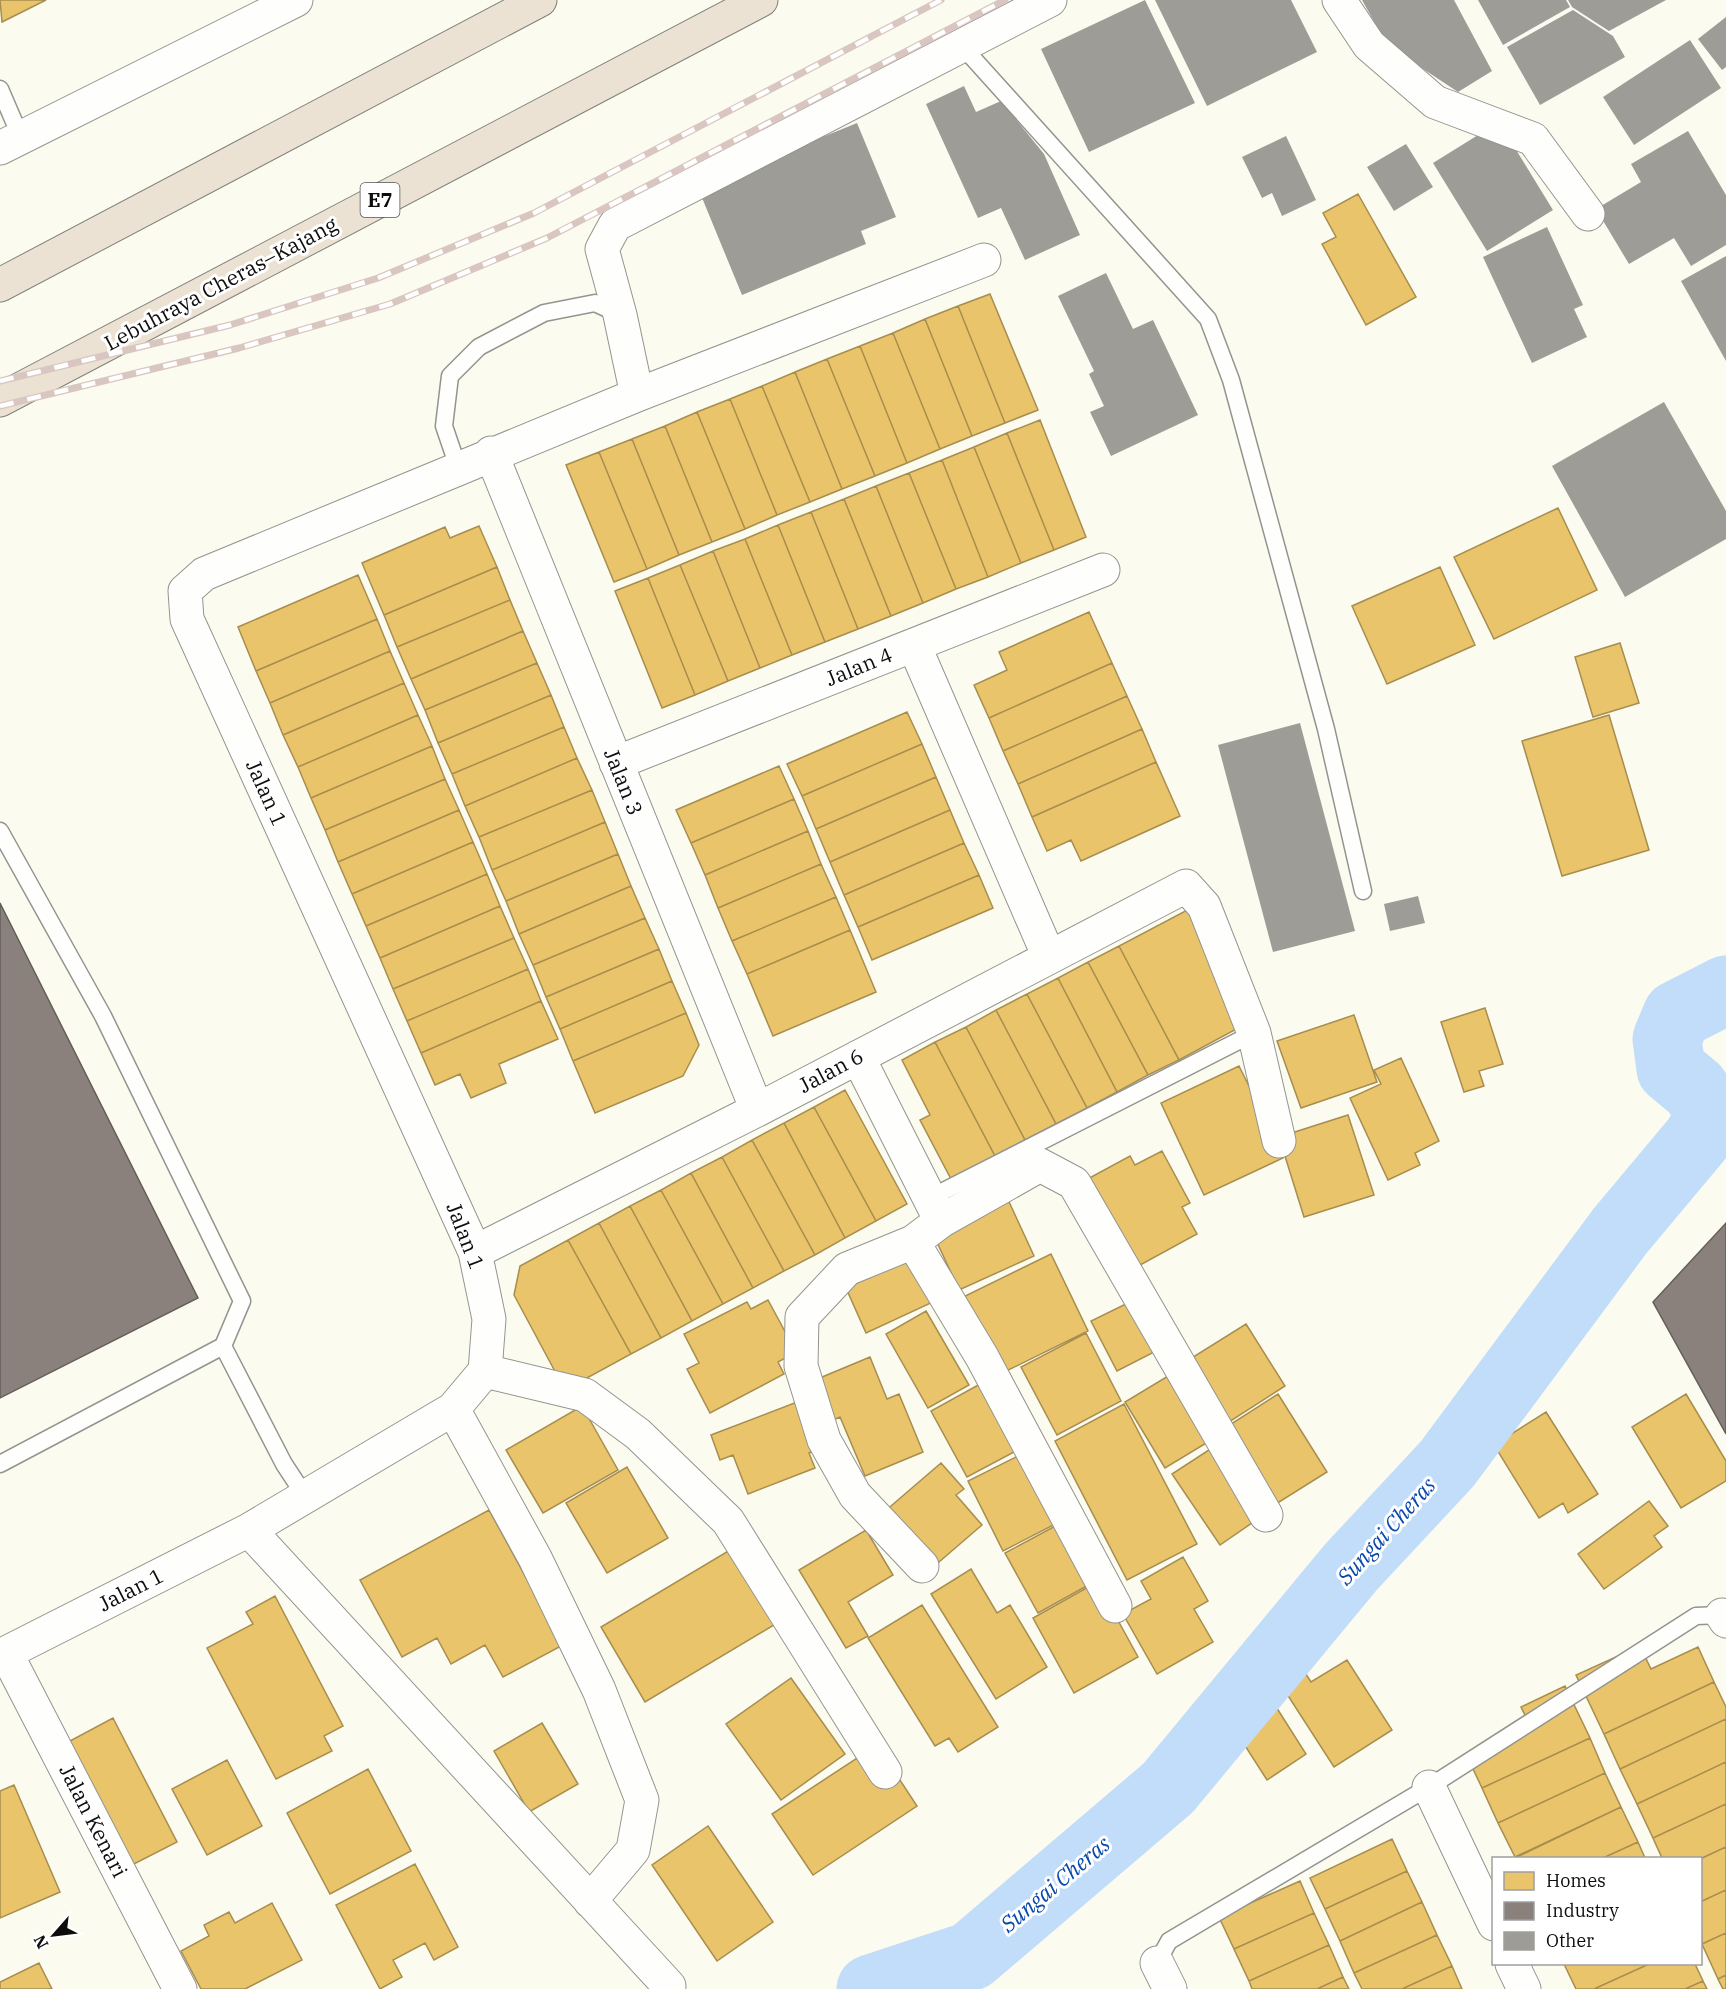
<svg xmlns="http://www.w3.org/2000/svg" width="1726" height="1989" viewBox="0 0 1726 1989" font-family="'IBM Plex Serif',serif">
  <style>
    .homes { fill: #e9c46a; stroke: #a78d4e; stroke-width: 1.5 }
    .industry { fill: #8a817c; stroke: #645e5b; stroke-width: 1.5 }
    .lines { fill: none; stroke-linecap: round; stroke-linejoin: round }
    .river { stroke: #c2ddf9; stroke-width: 69 }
    .building { fill: #9e9c96 }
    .service-casing { stroke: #94948f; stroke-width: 19 }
    .minor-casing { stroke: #94948f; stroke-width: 35 }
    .motorway-casing { stroke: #81817c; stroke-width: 35 }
    .service { stroke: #fefefd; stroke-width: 16 }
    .minor { stroke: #fefefd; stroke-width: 33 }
    .motorway { stroke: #ebe2d3; stroke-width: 33 }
    .rail-casing { stroke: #d9c6c1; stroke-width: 7 }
    .rail { stroke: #fff; stroke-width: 4.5; stroke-dasharray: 14; stroke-linecap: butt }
    .labels { text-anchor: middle; stroke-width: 6; stroke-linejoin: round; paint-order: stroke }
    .shield { fill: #fff; stroke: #565656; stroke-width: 1.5 }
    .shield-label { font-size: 20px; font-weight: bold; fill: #0d0d0d }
    .street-label { font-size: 21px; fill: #0d0d0d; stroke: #fff }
    .water-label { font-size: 22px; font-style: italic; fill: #0848ac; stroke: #fff }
  </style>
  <rect width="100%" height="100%" fill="#fbfbf0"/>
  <path class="homes" d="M0,0H46L2,22Z
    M1358,194L1416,297L1366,325L1322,244L1336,237L1323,213Z
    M990,294L1038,410L1005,423L958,306Z
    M958,306L1005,423L972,436L925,319Z
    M925,319L972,436L940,449L893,333Z
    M893,333L940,449L907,463L860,346Z
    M860,346L907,463L875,476L827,359Z
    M827,359L875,476L842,489L795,372Z
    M795,372L842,489L810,502L762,386Z
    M762,386L810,502L777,515L730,399Z
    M730,399L777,515L745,529L697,412Z
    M697,412L745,529L712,542L665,426Z
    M1040,420L1086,537L1054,550L1007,433Z
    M665,426L712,542L679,555L632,439Z
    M1007,433L1054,550L1021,563L974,447Z
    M632,439L679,555L647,569L599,452Z
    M974,447L1021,563L988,577L942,460Z
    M599,452L647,569L614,582L566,465Z
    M942,460L988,577L956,589L909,473Z
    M909,473L956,589L923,603L876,486Z
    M876,486L923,603L891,616L844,499Z
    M844,499L891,616L858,629L811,512Z
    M1558,508L1597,590L1494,639L1454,557Z
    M811,512L858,629L825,642L778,525Z
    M778,525L825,642L792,655L745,539Z
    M479,526L497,567L384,615L362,563L445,527L450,538Z
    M745,539L792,655L760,668L713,551Z
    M713,551L760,668L728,681L680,565Z
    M680,565L728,681L695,695L648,578Z
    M497,567L510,600L397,647L384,615Z
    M1440,567L1475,645L1387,684L1352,606Z
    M358,575L377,619L256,671L238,627Z
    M648,578L695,695L662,708L615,591Z
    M510,600L523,631L411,679L397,647Z
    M1089,612L1112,663L989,718L974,685L1007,670L999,652Z
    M377,619L390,651L270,703L256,671Z
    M523,631L537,663L425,710L411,679Z
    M1620,643L1639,703L1593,717L1575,657Z
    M390,651L404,683L283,735L270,703Z
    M537,663L551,695L438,743L425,710Z
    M1112,663L1127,696L1003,751L989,718Z
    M404,683L418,715L298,767L283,735Z
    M551,695L564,727L452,774L438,743Z
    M1127,696L1142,729L1018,784L1003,751Z
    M907,712L922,744L802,796L787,764Z
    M418,715L432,746L311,798L298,767Z
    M1609,715L1649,850L1562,876L1522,741Z
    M564,727L577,758L465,806L452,774Z
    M1142,729L1156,762L1032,817L1018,784Z
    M922,744L936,777L816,829L802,796Z
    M432,746L445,779L325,830L311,798Z
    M577,758L592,790L479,837L465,806Z
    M1156,762L1180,816L1081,861L1071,840L1047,851L1032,817Z
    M779,766L794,799L691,843L676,810Z
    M936,777L950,810L830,862L816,829Z
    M445,779L459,810L338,862L325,830Z
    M592,790L605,822L492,870L479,837Z
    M794,799L808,831L705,875L691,843Z
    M459,810L473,842L352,894L338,862Z
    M950,810L964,843L844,895L830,862Z
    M605,822L618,854L506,901L492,870Z
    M808,831L821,864L718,908L705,875Z
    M473,842L487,874L366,926L352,894Z
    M964,843L979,875L858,927L844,895Z
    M618,854L631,886L519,934L506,901Z
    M821,864L836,897L732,941L718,908Z
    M487,874L500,906L380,958L366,926Z
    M979,875L993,908L872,960L858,927Z
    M631,886L645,918L533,965L519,934Z
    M836,897L850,930L747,974L732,941Z
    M500,906L514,938L393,989L380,958Z
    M1193,907L1242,1026L1179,1060L1119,946Z
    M645,918L659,949L546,997L533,965Z
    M850,930L876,992L773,1036L747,974Z
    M514,938L528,969L407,1021L393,989Z
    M1119,946L1179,1060L1148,1075L1088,962Z
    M659,949L672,981L560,1029L546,997Z
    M1088,962L1148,1075L1117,1092L1058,978Z
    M528,969L541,1001L421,1053L407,1021Z
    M1058,978L1117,1092L1087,1108L1027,994Z
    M672,981L686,1013L573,1061L560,1029Z
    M1027,994L1087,1108L1056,1124L996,1010Z
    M541,1001L558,1039L499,1064L506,1083L471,1098L460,1074L435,1085L421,1053Z
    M1485,1008L1503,1064L1479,1071L1484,1086L1464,1092L1441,1022Z
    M996,1010L1056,1124L1025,1140L966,1027Z
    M686,1013L699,1045L683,1076L595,1113L573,1061Z
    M1354,1015L1377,1082L1301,1108L1277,1041Z
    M966,1027L1025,1140L995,1156L935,1042Z
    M935,1042L995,1156L951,1179L920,1120L930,1115L902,1060Z
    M1401,1058L1439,1141L1415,1153L1420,1165L1388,1180L1350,1098L1381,1084L1374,1070Z
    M1239,1066L1249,1086L1261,1081L1267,1125L1283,1158L1204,1195L1161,1103Z
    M845,1090L907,1204L876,1221L814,1107Z
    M814,1107L876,1221L845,1238L784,1123Z
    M1348,1115L1374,1195L1304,1217L1279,1137Z
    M784,1123L845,1238L815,1255L752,1140Z
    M752,1140L815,1255L784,1271L722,1157Z
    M1162,1151L1190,1203L1182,1207L1197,1234L1131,1270L1082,1182L1130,1156L1135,1165Z
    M722,1157L784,1271L753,1288L691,1173Z
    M691,1173L753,1288L723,1304L661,1190Z
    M661,1190L723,1304L692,1321L630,1206Z
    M1004,1191L1034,1256L959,1290L935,1238Z
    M630,1206L692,1321L661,1338L599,1223Z
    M599,1223L661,1338L631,1354L568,1240Z
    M568,1240L631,1354L565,1390L514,1295L520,1266Z
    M1051,1254L1088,1331L994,1377L957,1300Z
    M912,1258L933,1302L866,1333L846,1288Z
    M1138,1298L1162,1348L1117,1371L1091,1321Z
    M768,1300L796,1352L778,1362L784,1374L710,1413L687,1369L699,1363L684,1334L747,1302L751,1309Z
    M926,1311L969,1385L928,1408L886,1334Z
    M1246,1324L1285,1386L1229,1422L1190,1359Z
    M1086,1333L1121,1401L1057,1435L1021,1367Z
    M870,1357L887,1399L899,1394L923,1452L865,1476L840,1417L831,1421L815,1380Z
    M1173,1373L1213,1439L1165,1468L1125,1402Z
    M980,1384L1016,1451L967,1477L931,1411Z
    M1278,1394L1327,1472L1276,1504L1228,1426Z
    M1686,1394L1726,1461V1481L1681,1508L1632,1427Z
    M805,1399L823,1448L809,1453L815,1468L748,1494L733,1455L720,1460L711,1435Z
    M1124,1404L1197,1544L1127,1580L1055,1441Z
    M582,1406L618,1470L543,1513L506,1450Z
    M1546,1412L1598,1494L1568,1513L1563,1503L1539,1518L1494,1445Z
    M1218,1444L1265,1514L1220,1545L1172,1474Z
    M1026,1452L1061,1521L1003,1551L968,1481Z
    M941,1463L964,1489L956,1495L982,1525L932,1568L884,1512Z
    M627,1467L668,1538L607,1573L566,1503Z
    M1649,1501L1668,1526L1654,1536L1662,1547L1604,1589L1578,1554Z
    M489,1510L563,1645L503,1677L485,1645L451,1664L437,1638L402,1657L360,1580Z
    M1059,1524L1092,1583L1038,1613L1005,1553Z
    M866,1530L893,1575L848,1602L868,1636L846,1648L799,1570Z
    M740,1544L784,1619L645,1702L601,1627Z
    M1183,1557L1208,1601L1194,1609L1213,1642L1157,1674L1123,1614L1151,1599L1141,1581Z
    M971,1569L997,1613L1010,1605L1047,1667L996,1699L931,1594Z
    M1097,1582L1138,1657L1074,1693L1033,1618Z
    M275,1596L343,1726L324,1736L332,1751L276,1779L207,1648L253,1624L246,1612Z
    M922,1605L998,1727L958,1752L949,1738L935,1746L868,1638Z
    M1640,1646L1651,1669L1698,1647L1714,1682L1604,1734L1576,1675Z
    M1297,1660L1311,1682L1347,1660L1392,1730L1334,1767L1274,1674Z
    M791,1678L845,1754L781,1800L726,1724Z
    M1714,1682L1726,1707V1719L1620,1769L1604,1734Z
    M1565,1686L1590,1738L1482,1788L1466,1754L1529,1723L1521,1707Z
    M1273,1702L1306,1754L1267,1780L1233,1727Z
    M113,1718L177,1842L132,1865L68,1742Z
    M1726,1719V1762L1637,1804L1620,1769Z
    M542,1723L578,1784L529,1812L494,1751Z
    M1590,1738L1605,1773L1498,1823L1482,1788Z
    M877,1745L917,1806L813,1875L772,1814Z
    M227,1760L262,1826L207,1855L172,1789Z
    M1726,1762V1804L1653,1838L1637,1804Z
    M368,1769L411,1851L330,1894L287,1813Z
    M1605,1773L1621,1807L1515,1857L1498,1823Z
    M14,1785L60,1892L0,1918V1791Z
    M1726,1804V1847L1700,1859L1662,1858L1653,1838Z
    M1621,1807L1638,1842L1603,1858H1515Z
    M708,1826L773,1922L717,1961L652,1865Z
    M1392,1839L1407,1871L1325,1909L1310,1878Z
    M1638,1842L1645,1858H1603Z
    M1726,1847V1890L1700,1902V1859Z
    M415,1864L458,1947L434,1960L425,1943L393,1960L402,1977L380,1989L336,1905Z
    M1407,1871L1422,1902L1340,1941L1325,1909Z
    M1300,1881L1314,1913L1234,1949L1219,1917Z
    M1726,1890V1933L1702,1944L1700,1902Z
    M1422,1902L1437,1935L1354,1973L1340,1941Z
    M272,1903L302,1960L245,1989H201L181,1951L209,1936L204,1925L229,1912L235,1923Z
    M1314,1913L1329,1945L1249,1981L1234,1949Z
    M1726,1933V1975L1718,1979L1702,1944Z
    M1437,1935L1452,1966L1402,1989H1362L1354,1973Z
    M1329,1945L1343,1977L1317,1989H1252L1249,1981Z
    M39,1963L52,1989H0V1982Z
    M1564,1964H1649L1594,1989H1576Z
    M1649,1964H1695L1703,1981L1685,1989H1594Z
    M1452,1966L1462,1989H1402Z
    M1726,1975V1989H1723L1718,1979Z
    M1343,1977L1349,1989H1317Z
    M1703,1981L1707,1989H1685Z"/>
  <path class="industry" d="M0,903L198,1298L0,1398Z
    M1726,1223V1434L1653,1302Z"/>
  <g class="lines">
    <path class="river" d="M871,1989L971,1956L1168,1788L1351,1567L1447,1464L1620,1231L1697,1139L1711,1114L1695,1089L1671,1069L1667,1039L1677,1015L1726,990"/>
  </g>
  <path class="building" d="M1145,0L1195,103L1089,152L1041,49Z
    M1155,0H1291L1317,52L1207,106Z
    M1362,0H1454L1492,71L1458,92L1387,45Z
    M1478,0H1566L1570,7L1503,45Z
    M1568,0H1666L1609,31L1572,7Z
    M1573,10L1613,36L1625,57L1540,105L1507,47Z
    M1726,17V67L1722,70L1698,39Z
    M1690,40L1721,88L1634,145L1603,97Z
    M964,86L976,112L1001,101L1044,154L1080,235L1025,260L1001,208L978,218L926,104Z
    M1499,122L1553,210L1487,251L1433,163Z
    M857,123L896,217L861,231L866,244L742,295L698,188Z
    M1688,131L1726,195V245L1691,266L1674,238L1629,264L1596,209L1641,182L1631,164Z
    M1286,136L1316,200L1282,216L1272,193L1262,198L1242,157Z
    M1406,144L1433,187L1394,211L1367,167Z
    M1547,227L1583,305L1574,309L1587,337L1532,363L1483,257Z
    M1726,256V361L1681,281Z
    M1106,273L1133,329L1153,320L1198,415L1111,456L1090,412L1104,406L1089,374L1094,371L1058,296Z
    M1664,402L1726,511V539L1625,597L1552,466Z
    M1300,723L1355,931L1273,952L1218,745Z
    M1418,896L1425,923L1390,931L1384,904Z"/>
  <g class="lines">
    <defs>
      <path id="service" d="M962,46L1208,319L1231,380L1326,729L1363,891
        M0,89L21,138
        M458,467L444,426L450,376L479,347L544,313L595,303L619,314
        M0,831L103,1016L242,1301L223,1346L0,1464
        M930,1198L1254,1033
        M223,1346L284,1464L305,1496
        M1157,1963L1169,1941L1429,1787L1696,1616L1722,1615"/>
      <path id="minor" d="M1339,0L1369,45L1435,102L1533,139L1588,214
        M0,148L296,0
        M637,395L620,315L602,249L615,225L1050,0
        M491,453L757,1110
        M914,645L1049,957
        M616,763L1103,570
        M858,1057L941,1221L913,1242L847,1269L802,1317L801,1366L824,1440L855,1495L922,1566
        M941,1221L1040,1165L1074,1183L1266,1515
        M913,1242L982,1357L1115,1606
        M475,1252L757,1110L1186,886L1204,906L1254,1033L1279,1141
        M485,1371L585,1395L638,1434L728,1521L885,1772
        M453,1409L535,1558L599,1690L642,1800L633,1850L590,1901
        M249,1530L669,1986
        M1722,1615L1726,1621
        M6,1653L180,1989
        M0,1656L249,1530L453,1409L485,1371L489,1319L475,1252L187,619L185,591L204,574L637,395L984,260
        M1429,1787L1494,1924
        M1157,1963L1170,1989
        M1512,1964L1524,1989"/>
      <path id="motorway" d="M0,285L540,0
        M0,400L761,0"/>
    </defs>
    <use href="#service" class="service-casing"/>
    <use href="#minor" class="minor-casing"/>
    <use href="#motorway" class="motorway-casing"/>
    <use href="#service" class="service"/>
    <use href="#minor" class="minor"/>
    <use href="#motorway" class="motorway"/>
    <defs>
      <path id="rail" d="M0,381L230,325L378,278L534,213L941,0
        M0,406L239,348L390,304L547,238L1005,0"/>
    </defs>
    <use href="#rail" class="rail-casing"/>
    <use href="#rail" class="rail"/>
  </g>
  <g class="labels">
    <rect class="shield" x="360.5" y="183" width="39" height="34" rx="4.5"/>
    <g class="shield-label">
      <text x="380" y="207">E7</text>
    </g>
    <g class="street-label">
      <text transform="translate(221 284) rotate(-28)" y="7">Lebuhraya Cheras–Kajang</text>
      <text transform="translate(859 667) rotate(-22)" y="7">Jalan 4</text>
      <text transform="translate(623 782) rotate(68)" y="7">Jalan 3</text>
      <text transform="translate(266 793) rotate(66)" y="7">Jalan 1</text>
      <text transform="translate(831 1071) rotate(-28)" y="7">Jalan 6</text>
      <text transform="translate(465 1236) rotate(69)" y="7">Jalan 1</text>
      <text transform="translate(131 1590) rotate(-27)" y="7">Jalan 1</text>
      <text transform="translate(93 1821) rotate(63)" y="7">Jalan Kenari</text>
    </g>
    <g class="water-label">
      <text transform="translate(1386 1531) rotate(-48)" y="8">Sungai Cheras</text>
      <text transform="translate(1055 1884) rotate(-40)" y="8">Sungai Cheras</text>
    </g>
  </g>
  <rect x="1492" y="1857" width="210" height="108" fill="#ffffff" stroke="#9e9e9e" stroke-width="1.5"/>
  <rect x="1504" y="1872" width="30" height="18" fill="#e9c46a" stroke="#9e9e9e" stroke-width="1.5"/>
  <text x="1546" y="1887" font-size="18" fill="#0d0d0d">Homes</text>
  <rect x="1504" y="1902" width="30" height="18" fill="#8a817c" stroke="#9e9e9e" stroke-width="1.5"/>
  <text x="1546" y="1917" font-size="18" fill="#0d0d0d">Industry</text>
  <rect x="1504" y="1932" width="30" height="18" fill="#9e9c96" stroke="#9e9e9e" stroke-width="1.5"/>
  <text x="1546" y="1947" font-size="18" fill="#0d0d0d">Other</text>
  <g transform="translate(54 1935) rotate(242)" stroke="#ffffff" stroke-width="4.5" paint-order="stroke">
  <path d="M0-4.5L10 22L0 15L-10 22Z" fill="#0d0d0d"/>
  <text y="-9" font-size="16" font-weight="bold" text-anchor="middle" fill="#0d0d0d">N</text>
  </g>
</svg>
